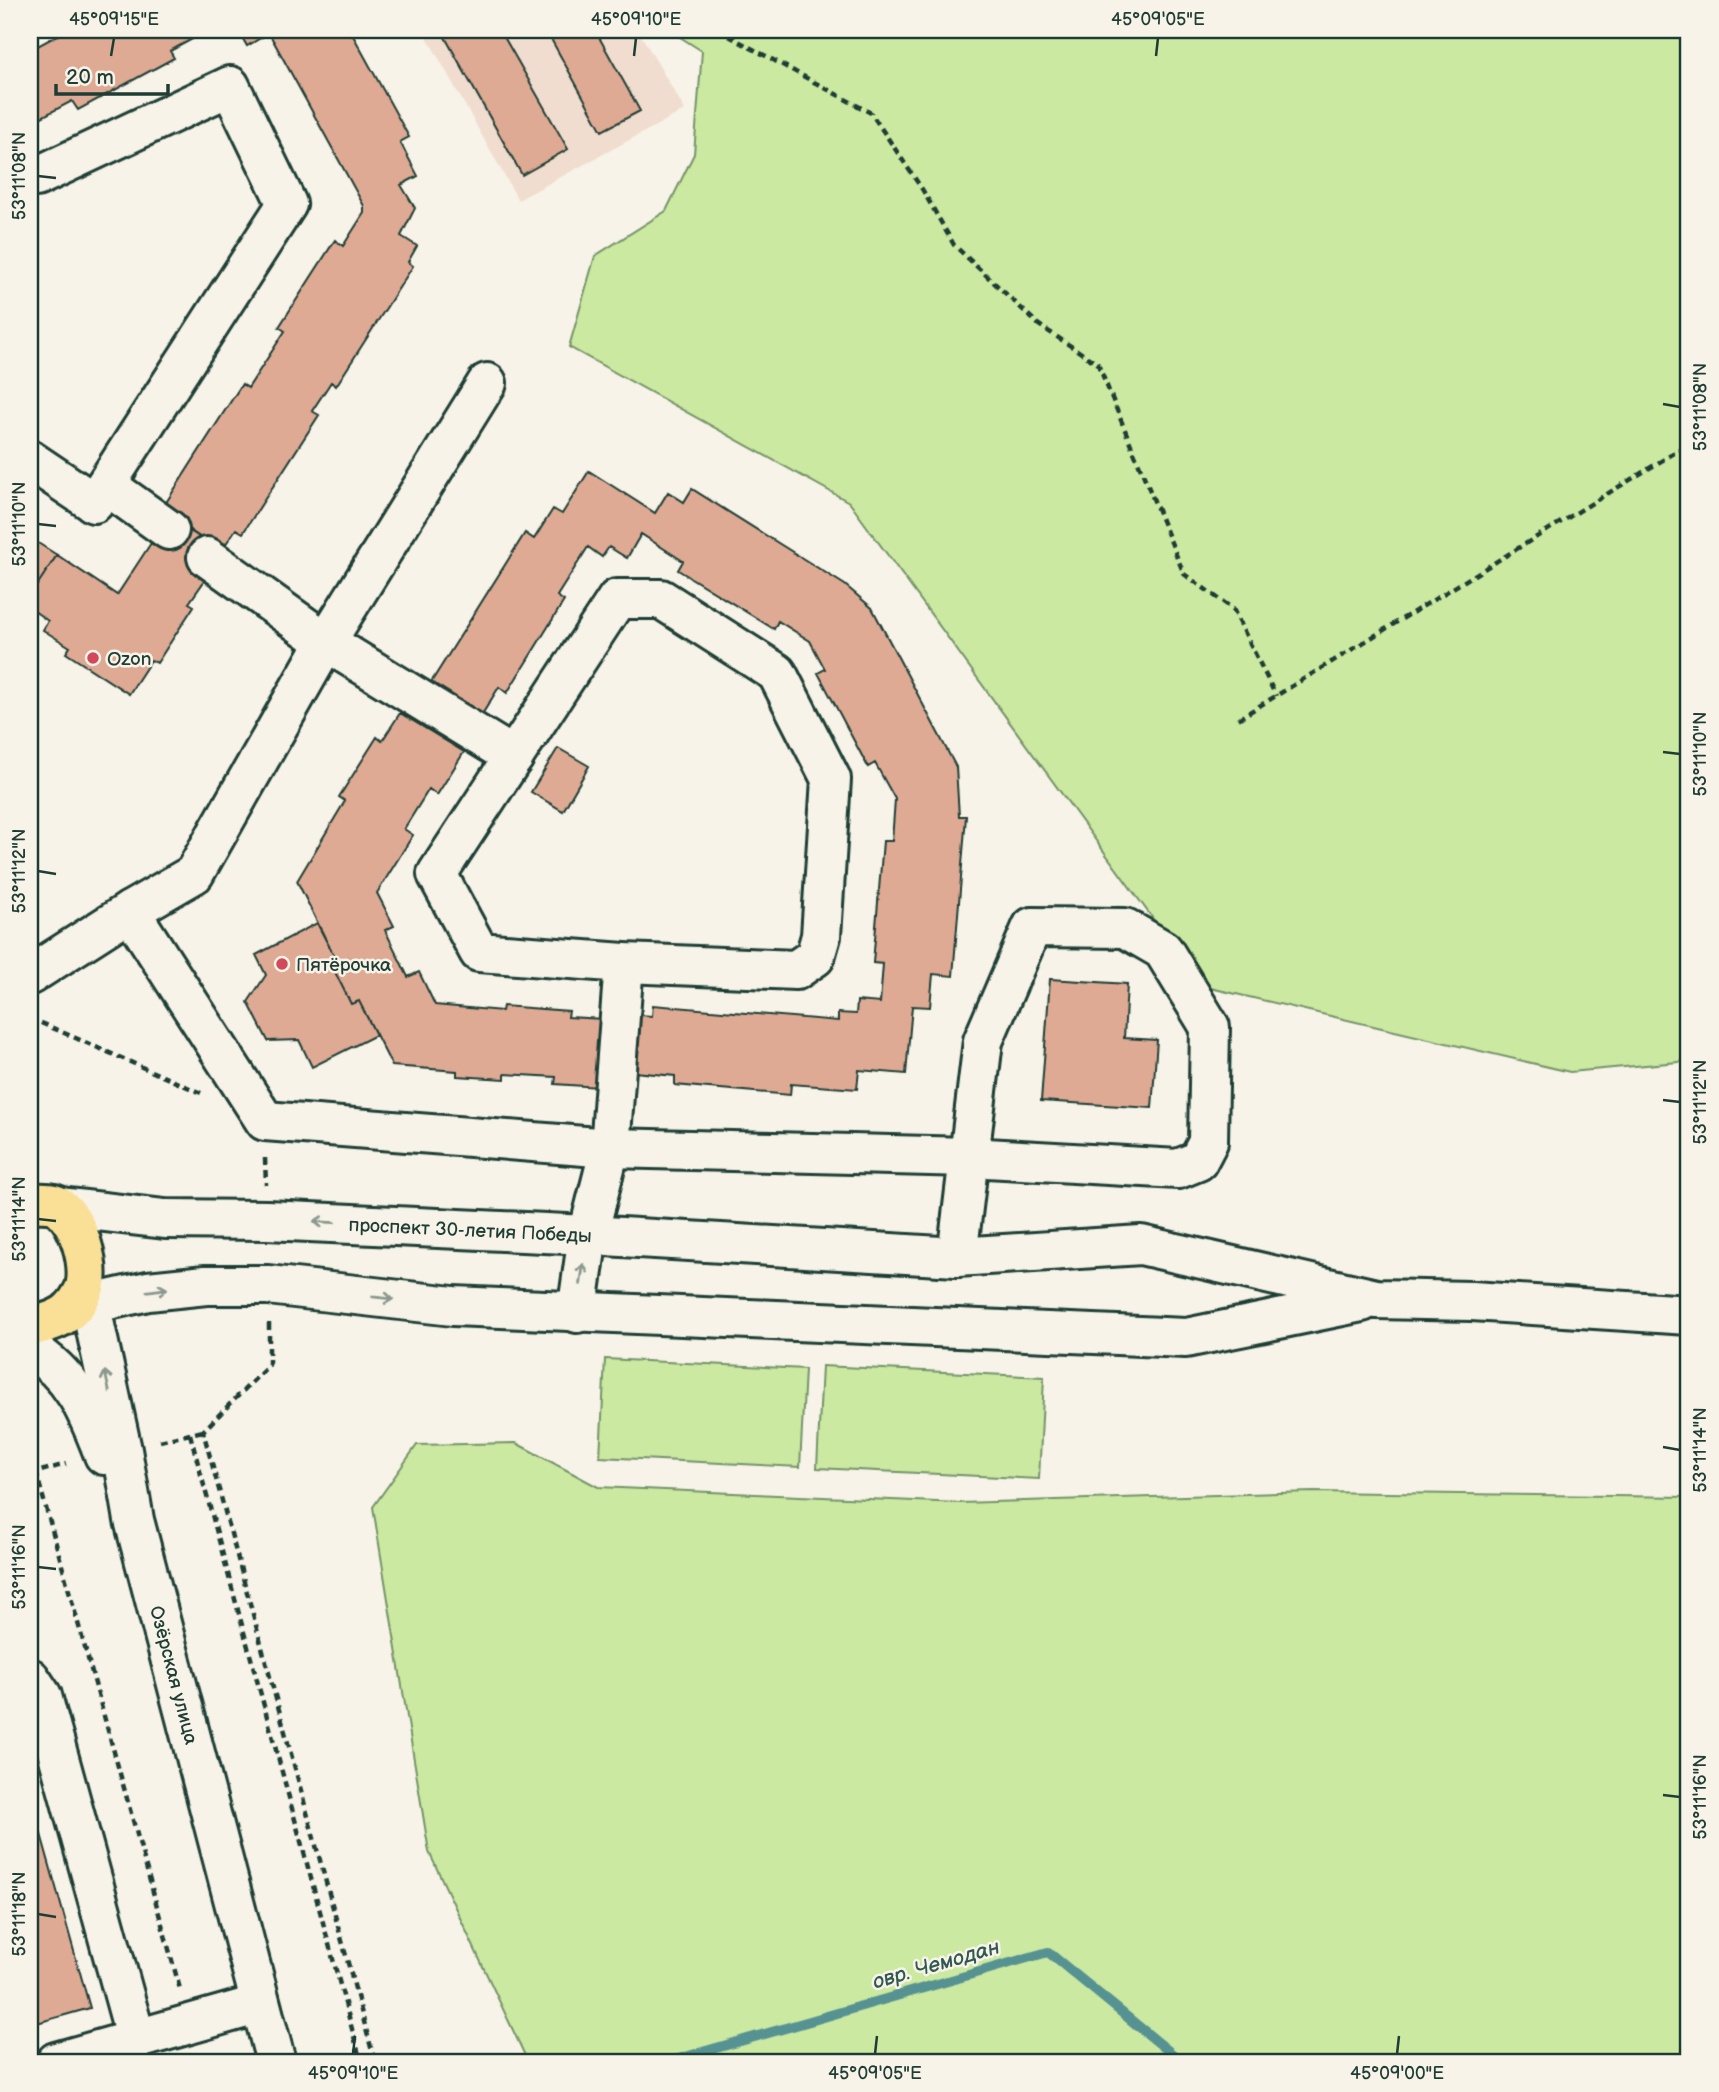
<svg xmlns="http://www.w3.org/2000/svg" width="1719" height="2092" viewBox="0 0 1719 2092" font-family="'Balsamiq Sans',sans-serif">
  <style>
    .built { fill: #f0ddcf }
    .green { fill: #cbe9a0; stroke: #75936a; stroke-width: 2 }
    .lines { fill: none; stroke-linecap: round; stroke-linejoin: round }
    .stream { stroke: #569292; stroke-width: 10 }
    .building { fill: #dfaa94; stroke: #1f3d34; stroke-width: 2 }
    .minor-casing { stroke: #1f3d34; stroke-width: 44 }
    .major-casing { stroke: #1f3d34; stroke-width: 44 }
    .path { stroke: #1f3d34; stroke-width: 4.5; stroke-dasharray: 7 5; stroke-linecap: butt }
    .minor { stroke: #f7f3e8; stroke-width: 38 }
    .major { stroke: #fadf96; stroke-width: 38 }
    .oneway { stroke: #8b988e }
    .ticks { fill: none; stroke: #1f3d34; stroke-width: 2.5 }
    .poi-dot { fill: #d1495b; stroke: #f7f3e8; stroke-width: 2.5 }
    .labels { text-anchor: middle; stroke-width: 5; stroke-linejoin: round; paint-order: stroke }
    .poi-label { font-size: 19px; fill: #1f3d34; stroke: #f7f3e8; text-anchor: start }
    .street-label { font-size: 19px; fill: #1f3d34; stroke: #f7f3e8 }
    .water-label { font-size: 21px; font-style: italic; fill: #315953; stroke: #f7f3e8 }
    .neatline { fill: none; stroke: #1f3d34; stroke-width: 2.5 }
    .ticks-label { font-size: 18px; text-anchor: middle; fill: #1f3d34 }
  </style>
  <rect width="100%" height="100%" fill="#f7f3e8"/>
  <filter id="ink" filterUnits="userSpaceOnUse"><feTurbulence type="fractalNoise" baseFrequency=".0143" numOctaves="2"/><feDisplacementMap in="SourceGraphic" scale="14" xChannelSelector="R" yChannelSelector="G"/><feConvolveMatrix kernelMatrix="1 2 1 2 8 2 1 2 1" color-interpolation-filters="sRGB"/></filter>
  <g filter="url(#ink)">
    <path class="built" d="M423,30H638L685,110L518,200Z"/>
    <path class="green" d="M669,30H1689V1061L1570,1072L1202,986L849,502L569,347L595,256L666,211L694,154L702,51Z
      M605,1359L805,1369L800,1467L600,1457Z
      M822,1366L1044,1377L1039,1479L817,1468Z
      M516,1443L598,1487L960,1503L1313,1492L1689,1497V2062H528L429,1852L373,1507L417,1445Z"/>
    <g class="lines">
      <path class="stream" d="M668,2062L1048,1952L1182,2062"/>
    </g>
    <path class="building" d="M67,30H209L170,51L174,58L78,110L72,101L40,118L30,100V50Z
      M221,30H350L409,137L400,142L418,176L401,185L415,208L401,236L417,246L408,262L413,266L336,386L331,382L312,411L319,415L243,533L236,529L221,551L160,512L242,384L248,388L285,331L279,327L335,240L343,246L364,213V206L269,33L247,46L239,32L226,39Z
      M441,30H500L568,149L522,175Z
      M546,30H595L640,111L602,131Z
      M589,471L655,513L668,492L684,502L692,489L845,585L872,608L956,767L959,816H966L953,976L933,974L930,1007L912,1006L906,1074L859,1070L857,1089L791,1084L790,1095L675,1085V1076L635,1072L640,1015L652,1016L653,1005L838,1021V1013L856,1014L857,1001L880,1003L883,964L873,963L883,841H892L895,799L875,763L868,767L818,673L825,669L810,641L778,621L774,629L678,570L683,561L641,534L627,558L609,547L602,557L588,547L557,596L564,601L507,693L499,687L481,716L430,684L525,533L534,539L553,509L562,514Z
      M176,521L213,546L207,577L189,603L194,606L157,663L151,660L129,694L66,653L70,647L43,630L48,621L30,608V596L57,555L117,595L151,543L158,547Z
      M30,538L57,555L30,596Z
      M400,713L464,752L437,795L429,789L404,829L413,835L377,893L394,926L385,930L408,977L419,972L435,1005L502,1011L503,1006L569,1011L568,1017L604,1019L599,1087L555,1084L556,1077L505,1074V1079L457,1076V1071L392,1066L359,1001L351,1004L329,960L335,958L297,881L345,801L339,797L377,737L382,741Z
      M558,748L589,766L563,811L531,792Z
      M317,923L335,958L329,960L351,1004L359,1001L376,1035L312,1067L299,1040L268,1041L248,1002L266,975L256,955Z
      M1050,979L1127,984L1124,1038L1157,1040L1152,1108L1041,1101Z
      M30,1795L90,2008L30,2025Z"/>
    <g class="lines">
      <defs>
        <g id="minor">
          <path d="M30,176L36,177L230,86L287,204L94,503L30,460"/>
          <path d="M106,485L169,530"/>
          <path d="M207,557L326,642L487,383"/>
          <path d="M617,599H661L777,673L831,779L821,936L815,957L796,970L624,963L479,952L437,874Z"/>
          <path d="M130,911L265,1121L610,1148L969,1157L1178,1169L1198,1161L1208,1142L1210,1027L1163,950L1125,928L1032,927L983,1041L957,1257"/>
          <path d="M30,975L130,911L194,874L326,642L514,757"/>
          <path id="s1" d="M61,1207L165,1219L267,1220L588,1235L957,1257L1141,1245L1376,1299L1472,1301L1689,1315"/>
          <path id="s2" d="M86,1284L122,1450L134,1520L276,2062"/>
          <path d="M73,1308L148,1291L206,1285H268L453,1306L1186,1338L1362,1302"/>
          <path d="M577,1313L588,1235L610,1148L624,963"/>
          <path d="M30,1349C73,1375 87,1410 104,1455"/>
          <path d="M30,1678L42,1696L136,2039"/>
          <path d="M56,2062L260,2004"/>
        </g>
        <path id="major" d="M30,1203C40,1203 53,1201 61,1208C79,1223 89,1260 86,1283C85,1290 78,1302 73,1307C62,1320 45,1323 30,1327"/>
      </defs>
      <use href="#minor" class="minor-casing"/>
      <use href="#major" class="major-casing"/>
      <path class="path" d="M718,30L871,113L922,189L954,245L1039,325L1098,364L1184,574L1233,609L1276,696
        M1238,719L1689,444
        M30,1018L201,1093
        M265,1158L266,1185
        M269,1323V1365L203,1431L375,2062
        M190,1434L361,2062
        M160,1441L203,1431
        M36,1472L180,1989
        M30,1474L66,1464"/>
      <use href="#minor" class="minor"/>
      <use href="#major" class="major"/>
    </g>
    <defs><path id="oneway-shaft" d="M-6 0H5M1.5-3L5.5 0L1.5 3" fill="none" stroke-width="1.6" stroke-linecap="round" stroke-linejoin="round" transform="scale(1.75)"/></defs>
    <g class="oneway">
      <use href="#oneway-shaft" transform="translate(324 1222) rotate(-177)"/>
      <use href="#oneway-shaft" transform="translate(582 1274) rotate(-82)"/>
      <use href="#oneway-shaft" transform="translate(157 1290) rotate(-7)"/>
      <use href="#oneway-shaft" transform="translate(383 1298) rotate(6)"/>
      <use href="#oneway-shaft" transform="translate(107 1381) rotate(-102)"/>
    </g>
  </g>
  <path class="ticks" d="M111,56L114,38M634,56L636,38M1156,56L1158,38M38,176L56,178M1663,404L1680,407M38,524L56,526M1663,752L1680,754M38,871L56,874M1663,1100L1680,1102M38,1219L56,1221M1663,1447L1680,1450M38,1567L56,1569M1663,1795L1680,1797M38,1914L56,1917M353,2054L355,2036M875,2054L877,2036M1397,2054L1399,2036"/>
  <g class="poi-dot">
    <circle cx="93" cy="658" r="7"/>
    <circle cx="282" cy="964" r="7"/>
  </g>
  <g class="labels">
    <g class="poi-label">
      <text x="107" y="665">Ozon</text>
      <text x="296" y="971">Пятёрочка</text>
    </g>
    <g class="street-label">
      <text dy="7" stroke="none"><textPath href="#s1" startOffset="410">проспект 30-летия Победы</textPath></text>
      <text dy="7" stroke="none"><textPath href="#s2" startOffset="401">Озёрская улица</textPath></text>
    </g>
    <g class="water-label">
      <text transform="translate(936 1964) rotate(-16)" y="7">овр. Чемодан</text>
    </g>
  </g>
  <rect width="1719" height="2092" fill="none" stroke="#f7f3e8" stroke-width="77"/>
  <path d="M56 84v10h112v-10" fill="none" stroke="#1f3d34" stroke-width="3.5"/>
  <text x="66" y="84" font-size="21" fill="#1f3d34" stroke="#f7f3e8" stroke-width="5" paint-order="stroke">20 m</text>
  <rect x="38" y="38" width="1642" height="2016" class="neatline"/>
  <g class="ticks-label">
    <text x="114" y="25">45°09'15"E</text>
    <text x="636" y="25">45°09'10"E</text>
    <text x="1158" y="25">45°09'05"E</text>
    <text transform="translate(19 176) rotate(-90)" y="6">53°11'08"N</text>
    <text transform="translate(1700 407) rotate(-90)" y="6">53°11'08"N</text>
    <text transform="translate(19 524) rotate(-90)" y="6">53°11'10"N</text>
    <text transform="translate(1700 754) rotate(-90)" y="6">53°11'10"N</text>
    <text transform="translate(19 871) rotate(-90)" y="6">53°11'12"N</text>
    <text transform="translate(1700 1102) rotate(-90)" y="6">53°11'12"N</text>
    <text transform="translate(19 1219) rotate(-90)" y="6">53°11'14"N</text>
    <text transform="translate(1700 1450) rotate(-90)" y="6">53°11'14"N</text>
    <text transform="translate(19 1567) rotate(-90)" y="6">53°11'16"N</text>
    <text transform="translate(1700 1797) rotate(-90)" y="6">53°11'16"N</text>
    <text transform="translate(19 1914) rotate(-90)" y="6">53°11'18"N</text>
    <text x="353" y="2079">45°09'10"E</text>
    <text x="875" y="2079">45°09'05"E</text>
    <text x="1397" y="2079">45°09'00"E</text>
  </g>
</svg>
